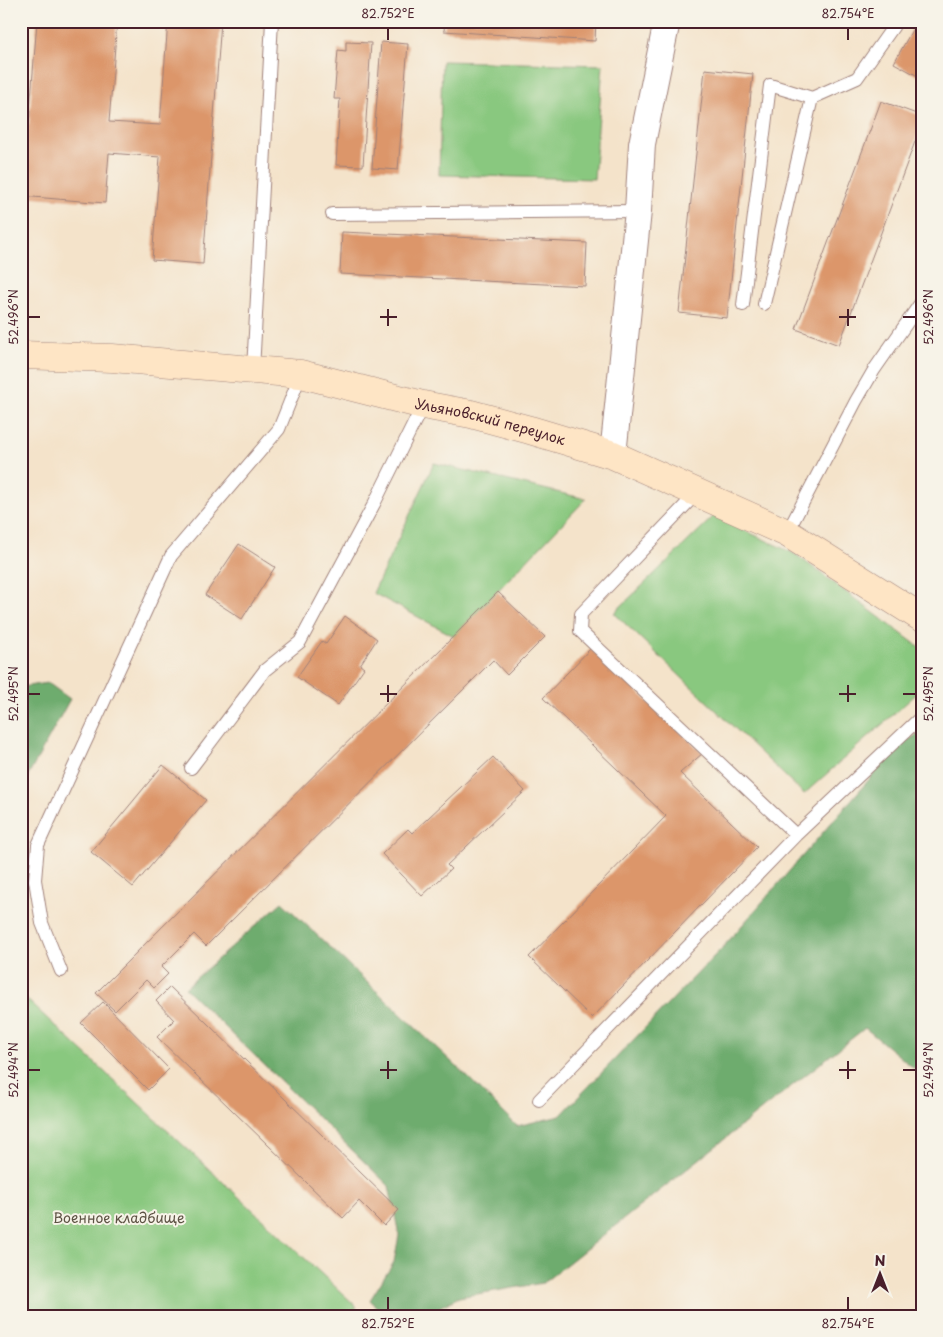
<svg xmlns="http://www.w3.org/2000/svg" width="943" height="1337" viewBox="0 0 943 1337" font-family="'Playpen Sans',sans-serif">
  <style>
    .green { fill: #89c87f; stroke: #6a7455 }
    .forest { fill: #6eac6e; stroke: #5c664c }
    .building { fill: #dc966b }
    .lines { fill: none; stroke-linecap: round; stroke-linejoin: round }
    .service-casing { stroke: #9f817a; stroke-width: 14 }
    .minor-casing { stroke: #9f817a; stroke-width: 28 }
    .secondary-casing { stroke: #9f817a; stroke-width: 29 }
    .service { stroke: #fff; stroke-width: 12 }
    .minor { stroke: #fff; stroke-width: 26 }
    .secondary { stroke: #fee5c5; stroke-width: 28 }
    .ticks { fill: none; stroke: #4a1f2b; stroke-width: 2 }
    .labels { text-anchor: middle; stroke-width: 4; stroke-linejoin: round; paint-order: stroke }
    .street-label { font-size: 14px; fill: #4a1f2b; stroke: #f7f3e8 }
    .park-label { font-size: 14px; fill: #5d5244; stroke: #f7f3e8 }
    .neatline { fill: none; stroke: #4a1f2b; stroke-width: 2 }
    .ticks-label { font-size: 12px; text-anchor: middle; fill: #4a1f2b }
  </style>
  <rect width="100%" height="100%" fill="#f7f3e8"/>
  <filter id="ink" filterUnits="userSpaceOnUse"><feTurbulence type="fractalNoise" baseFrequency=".02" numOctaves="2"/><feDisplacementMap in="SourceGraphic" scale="10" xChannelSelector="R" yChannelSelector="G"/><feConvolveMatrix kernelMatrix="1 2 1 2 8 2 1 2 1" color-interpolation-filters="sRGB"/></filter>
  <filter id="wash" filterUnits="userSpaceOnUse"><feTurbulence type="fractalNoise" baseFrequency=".0096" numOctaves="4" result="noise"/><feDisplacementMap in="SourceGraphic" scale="20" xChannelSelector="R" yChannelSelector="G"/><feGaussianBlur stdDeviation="1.12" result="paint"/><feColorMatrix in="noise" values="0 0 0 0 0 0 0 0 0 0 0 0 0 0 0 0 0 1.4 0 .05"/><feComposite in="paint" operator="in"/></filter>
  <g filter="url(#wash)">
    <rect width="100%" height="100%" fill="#f4e3ca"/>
    <path class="green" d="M442,61L603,65L594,179L439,175Z
      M434,463L586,499L454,636L373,593Z
      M714,516L795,554L922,649V689L804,794L614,613Z
      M21,994L357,1307L347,1316H21Z"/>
    <path class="forest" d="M48,683L70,699L21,789V687Z
      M922,732V1063L915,1069L865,1028L543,1283L459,1297L422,1316H385L370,1300L394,1262L399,1235L389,1186L185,988L282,902L473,1082L517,1126L560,1116L724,946L899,745Z"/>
    <g id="blocks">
      <path class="building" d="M37,21H117L109,122L160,125L168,21H221L203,264L152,260L160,157L109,153L105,203L21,196V123L29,124Z
        M445,21H596L595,41L444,31Z
        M917,21H922V69L918,76L894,63Z
        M346,42L371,43L363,166L336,165L340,99H334L338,50L346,51Z
        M381,42L408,44L398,170L372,168Z
        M705,69L753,74L727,318L679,313Z
        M881,101L922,116V123L839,345L796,329Z
        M342,232L587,243L585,286L340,274Z
        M239,544L275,567L242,619L205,595Z
        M498,592L545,637L507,675L493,660L206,946L194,934L161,967L168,974L154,988L146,980L115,1011L96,993Z
        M345,616L377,639L360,665L364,668L338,705L297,677L322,641L326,644Z
        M591,648L703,753L680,773L757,847L592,1018L529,957L666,816L543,698Z
        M493,757L525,791L447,865L451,869L422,896L382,854L408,829L412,833Z
        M163,765L206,800L133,887L91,852Z
        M170,987L399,1210L384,1226L359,1201L343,1218L157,1037L174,1020L156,1001Z
        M103,1002L169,1069L148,1090L81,1023Z"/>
    </g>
  </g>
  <g filter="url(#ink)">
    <use href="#blocks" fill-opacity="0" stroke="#9f817a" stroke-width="1"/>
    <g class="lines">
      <defs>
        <path id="service" d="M332,214L638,211
          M764,304L812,98L857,78L893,27L895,21
          M743,305L770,85L812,98
          M253,370L272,21
          M697,493L581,614L580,631L796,835L922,716
          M787,533L856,401L874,370L922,301
          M191,768L265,670L300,642L374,504L423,405
          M61,971L42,923L35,880L38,845L171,556L279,429L301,374
          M539,1100L796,835"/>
        <path id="minor" d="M613,455L638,211L642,144L667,21"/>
        <g id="secondary">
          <path id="s1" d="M21,355L112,358L301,374L423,405L471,414L530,430L613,455L787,533L922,618"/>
        </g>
      </defs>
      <use href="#service" class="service-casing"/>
      <use href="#minor" class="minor-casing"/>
      <use href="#secondary" class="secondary-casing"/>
      <use href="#service" class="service"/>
      <use href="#minor" class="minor"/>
      <use href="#secondary" class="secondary"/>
    </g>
  </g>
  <path class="ticks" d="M388,28V40M848,28V40M388,309V326M848,309V326M28,317H40M380,317H397M839,317H856M903,317H916M388,685V702M848,685V702M28,694H40M380,694H397M839,694H856M903,694H916M388,1061V1079M848,1061V1079M28,1070H40M380,1070H397M839,1070H856M903,1070H916M388,1297V1310M848,1297V1310"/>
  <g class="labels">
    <g class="street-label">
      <text dy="5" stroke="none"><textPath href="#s1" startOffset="476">Ульяновский переулок</textPath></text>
    </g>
    <g class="park-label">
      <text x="119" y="1223">Военное кладбище</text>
    </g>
  </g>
  <rect width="943" height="1337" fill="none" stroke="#f7f3e8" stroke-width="55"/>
  <g transform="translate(880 1274)" stroke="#f7f3e8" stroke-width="4" paint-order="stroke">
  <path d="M0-4L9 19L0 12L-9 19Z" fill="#4a1f2b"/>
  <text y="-8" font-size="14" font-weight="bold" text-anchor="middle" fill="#4a1f2b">N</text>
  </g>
  <rect x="28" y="28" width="888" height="1282" class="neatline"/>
  <g class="ticks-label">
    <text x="388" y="18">82.752°E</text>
    <text x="848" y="18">82.754°E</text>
    <text transform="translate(14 317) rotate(-90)" y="4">52.496°N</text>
    <text transform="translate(929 317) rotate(-90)" y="4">52.496°N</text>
    <text transform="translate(14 694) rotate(-90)" y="4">52.495°N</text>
    <text transform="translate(929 694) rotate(-90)" y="4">52.495°N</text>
    <text transform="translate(14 1070) rotate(-90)" y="4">52.494°N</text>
    <text transform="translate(929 1070) rotate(-90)" y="4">52.494°N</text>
    <text x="388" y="1328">82.752°E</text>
    <text x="848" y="1328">82.754°E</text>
  </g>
</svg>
